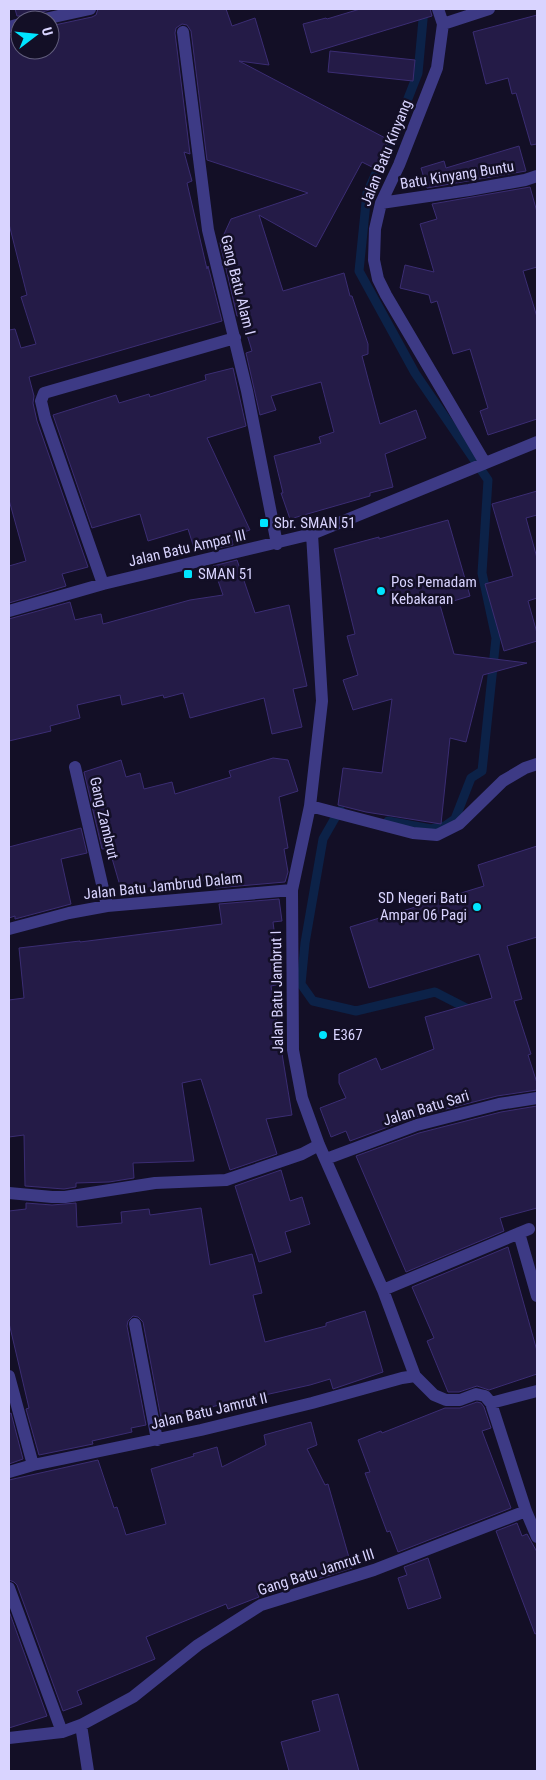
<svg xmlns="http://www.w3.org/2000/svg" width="546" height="1780" viewBox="0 0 546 1780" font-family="'Roboto Condensed',sans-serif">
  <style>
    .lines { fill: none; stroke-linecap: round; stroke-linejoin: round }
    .stream { stroke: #0c2248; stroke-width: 9 }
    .building { fill: #241b47; stroke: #3b2d73 }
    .minor { stroke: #3d3a85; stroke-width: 12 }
    .poi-dot { fill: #00e5ff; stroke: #130f26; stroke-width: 2 }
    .labels { text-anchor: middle; stroke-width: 5; stroke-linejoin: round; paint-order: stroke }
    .street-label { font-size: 15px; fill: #d9d4ff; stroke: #130f26 }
    .poi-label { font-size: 15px; fill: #d9d4ff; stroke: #130f26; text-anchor: start }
  </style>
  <rect width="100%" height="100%" fill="#130f26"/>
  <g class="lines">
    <path class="stream" d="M341,811H339L323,839L305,943L301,984L313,1001L356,1011L435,992L472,1011
      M388,821L431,829L445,826L455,819L471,778L482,771L496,638L482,573L488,480L415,373L359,271L367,193L398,124L418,73L424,9"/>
  </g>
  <path class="building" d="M15,9H53L35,14L32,20H27L22,16H17Z
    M98,9H226L232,26L255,18L269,65L239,61L389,140L374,168L362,162L316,247L259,215L283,291L344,273L350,296H352L368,344V354L362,356L380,424L416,410L426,438L385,454L393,487L370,493V496L290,519L281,493H283L274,456L321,443L319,437L334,432L321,382L271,396L276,410L260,415L246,353L252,351L241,315L237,316L220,243L231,219L308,193L207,160L191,31L187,25L182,24L176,28L175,33L190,154L184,152L192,181L187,183L207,269L208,266L222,321L29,377L34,396L33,403L37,421L88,567L62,574L66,586L9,603V566L26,561L9,500V330L15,329L21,348L36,344L21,297L27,295L9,224V35L20,32V50H50V26L92,17L96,15Z
    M360,9H430L432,16L311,53L303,24L326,18L327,19Z
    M537,15V144L531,145L516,93L512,94L508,78L486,84L473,32Z
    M330,51L415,60L413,81L328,72Z
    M519,146L526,171L427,188L421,168L444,161L446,168Z
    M530,187L537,212V267L523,271L537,317V419L488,435L480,411L488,408L470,349L453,354L437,301L431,303L429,295L400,288L405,265L434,272L420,224L437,219L432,204Z
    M233,368L246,426L207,438L250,530L231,536L233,545L208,550V548L195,551L188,529L148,541L140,514L92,528L53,415L116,395L119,403L149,394L150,397L206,380L205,375Z
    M537,491V515L526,518L537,558V598L528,601L537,633V641L504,651L485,584L513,576L492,504Z
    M448,520L470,596L440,605L454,654L527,663L483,675L466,742L450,738L441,824L366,812L338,805L343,768L382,773L392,699L353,710L343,680L358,675L347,636L355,634L334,549L379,537V539Z
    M237,560L255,613L289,605L307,686L293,689L302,727L272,734L264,698L190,718L183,693L164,698L163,695L122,705L120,695L77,705L80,718L50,726L51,731L9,741V619L70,602L75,620L101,614L103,624L190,600L223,595L213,566Z
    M273,758L288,760L298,791L279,797L288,848L284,849L288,872L285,882L216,888L215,879L195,882L194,878L123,896L109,848L102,849L84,772L121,760L126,777L140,773L144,789L172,782L175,794L231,777L229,771Z
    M81,828L87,853L61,859L71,904L15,919V916L9,918V847Z
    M537,846V937L507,946L522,999L514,1001L531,1054L528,1055L537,1083V1090L497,1096L415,1117L350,1141L346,1131L331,1137L320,1108L346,1098L339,1083V1074L376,1058L381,1070L434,1049L425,1017L492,998L479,954L369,988L350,927L484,886L478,865Z
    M279,899L282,921L273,922L281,984L271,986L292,1115L266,1119L277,1154L230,1170L201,1079L182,1083L194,1161L133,1163L134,1178L109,1182L76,1183V1187L64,1189L25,1186L24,1135L9,1137V1000L24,998L19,948L80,941V942L222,924L219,904Z
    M537,1106V1208L500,1218L504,1231L406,1272L356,1156L419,1133L501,1112Z
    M281,1170L290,1201L302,1197L310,1224L285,1232L291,1252L259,1262L235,1186Z
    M26,1203L52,1205L76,1203L77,1227L122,1223L121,1212L149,1209L150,1215L201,1208L210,1265L252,1254L262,1293L253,1295L265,1342L326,1326V1323L365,1311L383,1372L333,1389L330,1379L310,1385L161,1418L143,1322L138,1317L133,1316L128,1321L127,1326L146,1425L131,1428L132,1432L92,1441L93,1444L39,1455L26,1409L29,1408L9,1323V1211L26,1209Z
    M508,1247L537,1351V1374L489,1390L477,1386L459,1392H448L427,1341L434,1338L412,1287Z
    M477,1402L481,1403L484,1407L491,1428L482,1431L511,1508L398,1552L390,1531L387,1532L365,1473L370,1472L358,1440L381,1431L382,1433L445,1408H460Z
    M11,1413L23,1459L9,1464V1414Z
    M311,1422L317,1445L307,1449L325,1485L328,1484L352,1568L318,1579V1577L257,1593L259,1597L228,1609L226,1604L146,1637L155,1659L77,1691L82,1704L63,1711L17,1585L14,1582L9,1580V1480L98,1460L114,1508L117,1507L126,1535L166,1524L151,1469L194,1456L193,1454L217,1447L222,1467L266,1445L264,1435Z
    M517,1523L522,1536L527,1534L537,1552V1633L535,1634L496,1531Z
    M428,1558L441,1598L408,1609L398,1578L407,1575L404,1567Z
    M9,1611L47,1716L9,1728Z
    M338,1694L359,1771H289L281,1742L320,1731L312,1701Z"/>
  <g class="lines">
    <path class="minor" d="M438,9L443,24L437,68L399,165L381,203L375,229L374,260L378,279L386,295L485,463
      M40,20L90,9
      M443,24L489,9
      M9,27L20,24
      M183,32L208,230L247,391L277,544
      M381,203L469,190L525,180L537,176
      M312,534L322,701L310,806L292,890L293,1050L302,1098L319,1145L383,1290L415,1376L434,1395L446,1400H460L476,1394L485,1396L491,1403L526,1511L537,1537
      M103,584L45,418L41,401L44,393L235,338
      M9,611L103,584L312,534L537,442
      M75,767L107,906
      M310,806L413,833L437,835L459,824L503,781L525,768L537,764
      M9,929L69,913L107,906L292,890
      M326,1159L417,1125L499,1104L537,1098
      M9,1193L52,1197H65L155,1183L226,1180L302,1154L319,1145
      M519,1233L537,1296
      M383,1290L529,1229
      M135,1324L157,1440
      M9,1376L33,1465
      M491,1403L537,1391
      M9,1472L33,1465L201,1430L312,1403L402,1378L415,1376
      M9,1588L62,1732
      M81,1725L133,1697L198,1645L261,1605L374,1570L526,1511
      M9,1738L62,1732L81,1725L88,1771"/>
  </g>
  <g class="poi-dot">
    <rect x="259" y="518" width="10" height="10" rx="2.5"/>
    <rect x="183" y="569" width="10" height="10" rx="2.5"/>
    <circle cx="381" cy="591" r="5"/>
    <circle cx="477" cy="907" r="5"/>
    <circle cx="323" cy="1035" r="5"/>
  </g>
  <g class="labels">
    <g class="street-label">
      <text transform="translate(386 153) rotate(-68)" y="5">Jalan Batu Kinyang</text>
      <text transform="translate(457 175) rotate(-9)" y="5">Batu Kinyang Buntu</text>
      <text transform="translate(238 285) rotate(76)" y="5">Gang Batu Alam I</text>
      <text transform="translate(187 548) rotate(-13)" y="5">Jalan Batu Ampar III</text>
      <text transform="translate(104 818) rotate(77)" y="5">Gang Zambrut</text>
      <text transform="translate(163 886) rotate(-6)" y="5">Jalan Batu Jambrud Dalam</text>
      <text transform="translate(277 992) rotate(-91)" y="5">Jalan Batu Jambrut I</text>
      <text transform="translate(426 1108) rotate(-17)" y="5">Jalan Batu Sari</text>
      <text transform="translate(209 1411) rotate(-13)" y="5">Jalan Batu Jamrut II</text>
      <text transform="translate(316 1572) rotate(-18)" y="5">Gang Batu Jamrut III</text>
    </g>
    <g class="poi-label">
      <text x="274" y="528">Sbr. SMAN 51</text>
      <text x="198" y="579">SMAN 51</text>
      <text x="391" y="587">Pos Pemadam<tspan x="391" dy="17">Kebakaran</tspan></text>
      <text x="467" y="903" text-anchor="end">SD Negeri Batu<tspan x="467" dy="17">Ampar 06 Pagi</tspan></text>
      <text x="333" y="1040">E367</text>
    </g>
  </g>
  <rect width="546" height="1780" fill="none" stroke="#d9d4ff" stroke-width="20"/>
  <g transform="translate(35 35) rotate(74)"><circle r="24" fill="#130f26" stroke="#625e7d"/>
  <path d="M0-4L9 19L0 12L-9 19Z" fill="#00e5ff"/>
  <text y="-8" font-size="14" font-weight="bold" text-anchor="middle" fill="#d9d4ff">U</text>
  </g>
</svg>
